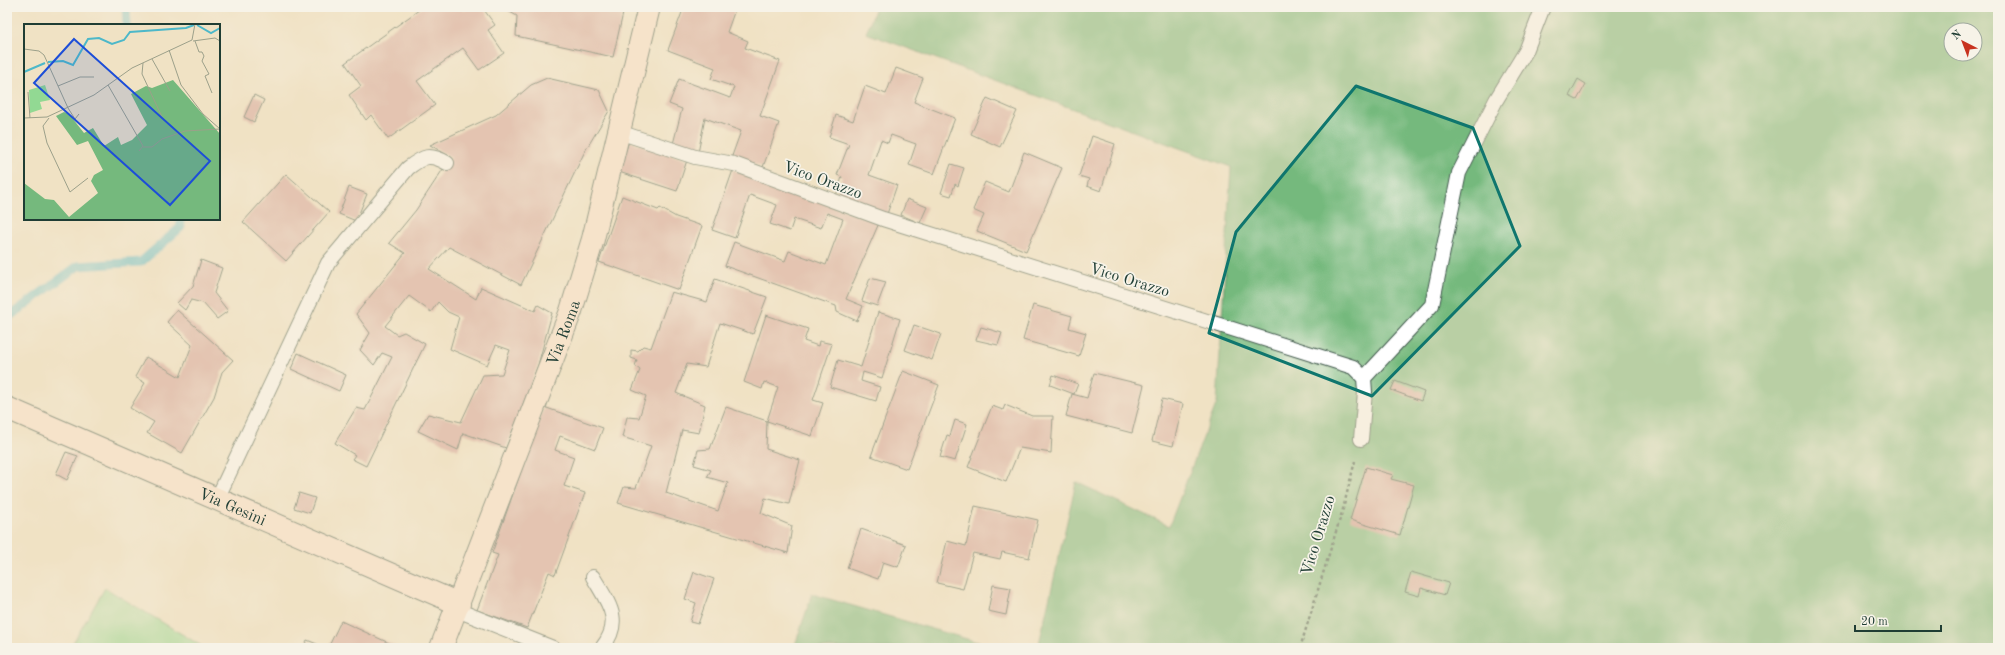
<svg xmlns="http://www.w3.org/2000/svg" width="2005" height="655" viewBox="0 0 2005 655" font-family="'Old Standard TT',serif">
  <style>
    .green { fill: #92d993; stroke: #588b64 }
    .forest { fill: #75b97d; stroke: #4a7b58; fill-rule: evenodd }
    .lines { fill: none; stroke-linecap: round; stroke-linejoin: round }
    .stream { stroke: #4db8c9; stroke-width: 9 }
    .building { fill: #d4a099 }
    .lane-casing { stroke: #3e564a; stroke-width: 16 }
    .secondary-casing { stroke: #3e564a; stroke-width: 24 }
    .path { stroke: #3e564a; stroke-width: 2.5; stroke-dasharray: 3 3; stroke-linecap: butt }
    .lane { stroke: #fff; stroke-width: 14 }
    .secondary { stroke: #fde4d1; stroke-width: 22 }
    .marked { fill: none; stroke: #0f766e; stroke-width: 3; stroke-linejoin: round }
    .labels { text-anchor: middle; stroke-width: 3.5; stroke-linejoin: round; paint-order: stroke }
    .street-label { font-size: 16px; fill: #1f3d34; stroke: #f7f3e8 }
    .inset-river { fill: none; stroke: #4db8c9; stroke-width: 2 }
    .inset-road { fill: none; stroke: #9ca08a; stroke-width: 1 }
    .view { fill: #1d4ed8; fill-opacity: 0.15; stroke: #1d4ed8; stroke-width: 2 }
    .inset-edge { fill: none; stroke: #1f3d34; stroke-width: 2 }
  </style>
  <rect width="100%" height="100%" fill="#f7f3e8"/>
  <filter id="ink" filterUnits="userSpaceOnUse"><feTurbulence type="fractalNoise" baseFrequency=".025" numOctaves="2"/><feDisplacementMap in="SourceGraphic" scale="8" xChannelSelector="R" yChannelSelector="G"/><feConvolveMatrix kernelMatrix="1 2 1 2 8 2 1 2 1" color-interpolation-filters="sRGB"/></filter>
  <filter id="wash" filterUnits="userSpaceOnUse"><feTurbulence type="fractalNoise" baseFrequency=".012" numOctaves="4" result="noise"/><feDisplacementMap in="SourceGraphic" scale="16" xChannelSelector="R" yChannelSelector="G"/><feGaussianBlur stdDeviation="0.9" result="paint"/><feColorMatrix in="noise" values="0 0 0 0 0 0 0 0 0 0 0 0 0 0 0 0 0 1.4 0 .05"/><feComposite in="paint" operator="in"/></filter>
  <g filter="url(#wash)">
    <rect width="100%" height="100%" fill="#f0e2c4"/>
    <path class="green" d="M105,588L205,648H70Z"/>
    <path class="forest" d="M876,7H1998V648H1038L1076,482L1169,526L1217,402L1231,167L866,33ZM1951,30H1975V54H1951Z
      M812,594L998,648H794Z"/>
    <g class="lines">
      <path class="stream" d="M126,7L127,25
        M7,318L78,266L141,262L181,227L180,219"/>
    </g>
    <g id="blocks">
      <path class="building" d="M423,7H461L464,11L470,7H482L495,25L488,30L504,53L479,70L463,48L417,81L435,105L388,139L371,115L366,120L349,95L361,86L345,63Z
        M501,7H614L624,9L613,57L516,36L517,16Z
        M684,7H736L727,32L748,41L745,48L780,61L760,116L779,123L763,167L732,156L741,131L705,118L698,153L673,144L682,109L669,104L679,79L730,98L734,87L711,79L715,68L668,50Z
        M896,68L923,78L914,102L955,118L934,174L909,165L916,144L891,135L888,143L881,140L869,175L897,185L887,214L836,196L842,177L837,175L849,144L829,137L836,115L853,121L865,86L886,94Z
        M547,78L599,90L609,111L585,151L521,285L449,247L429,269L476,299L481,287L535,311L538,305L552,313L538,365L506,448L463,433L458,450L418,431L428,414L461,422L483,375L502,374L510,350L496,345L487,365L450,349L459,317L448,312L438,302L431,312L409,296L385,326L397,335L404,332L425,344L366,466L352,459L355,455L335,443L356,408L365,410L392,357L382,353L374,365L360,350L370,333L356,314L405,253L389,243L416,210L451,157L430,145L496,115L531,85Z
        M1578,79L1586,84L1577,100L1569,96Z
        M254,95L264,100L254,122L244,117Z
        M987,98L1017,111L1000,147L971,134Z
        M1092,136L1115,144L1101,191L1087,186L1089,179L1079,176Z
        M629,141L687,160L677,191L619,172Z
        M1024,152L1062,168L1026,251L977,231L984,215L973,210L985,182L1009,192Z
        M951,164L964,168L958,186L955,184L951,196L941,193Z
        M733,170L879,223L846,299L863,306L857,321L837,312L836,306L725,266L734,242L785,261L789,251L826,265L843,219L827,213L821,228L794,219L790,231L770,224L777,205L750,195L735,238L712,230Z
        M286,174L329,212L286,261L243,222Z
        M349,187L367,194L356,221L339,214Z
        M622,196L658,210L660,208L676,217L702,226L679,290L599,262Z
        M907,199L927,207L920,223L901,215Z
        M201,260L222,268L214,293L228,311L217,319L203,303L191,300L185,310L177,303L193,286Z
        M870,278L886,282L877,306L862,301Z
        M715,279L767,297L753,334L720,323L706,367L687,364L676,393L705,405L699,433L682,430L666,493L718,511L728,483L707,477L711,470L694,465L698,450L710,449L726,407L767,421L766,449L800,460L789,504L765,498L761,513L792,526L788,553L618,503L624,487L636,488L651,446L622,437L627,417L639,418L646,396L632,390L640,370L635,366L637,360L631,358V350L638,351L643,346L651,348L671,292L707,302Z
        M1033,305L1072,316L1069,328L1086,333L1079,356L1023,340Z
        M177,310L233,360L222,372L214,397L182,453L147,433L154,422L130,408L145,383L135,377L146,357L180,377L192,345L167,322Z
        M878,312L900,319L882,378L863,372L861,381L880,387L876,401L830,387L838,360L861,367Z
        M766,315L808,329L804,341L818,346L819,341L832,344L813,400L823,403L812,436L767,421L778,387L764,382L762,389L744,382Z
        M914,325L941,334L932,360L905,350Z
        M981,327L1002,333L998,345L976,340Z
        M298,353L346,375L339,391L291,369Z
        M903,371L939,385L907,469L871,456Z
        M1094,373L1144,385L1132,433L1066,416L1072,394L1087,398Z
        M1053,375L1078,384L1074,394L1050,385Z
        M1395,381L1424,392L1421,401L1391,390Z
        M1162,399L1183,404L1173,446L1152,441Z
        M1005,405L1032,416H1053L1051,453L1020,448L1006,482L968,467L992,406L1003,410Z
        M544,407L603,428L595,449L560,436L555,450L574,457L564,486L585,493L555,575L549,572L527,628L477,610L498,555L492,553Z
        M955,420L967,424L955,461L940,457L947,435L950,436Z
        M66,452L78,456L67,480L56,474Z
        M1366,467L1393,475L1391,479L1414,485L1400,535L1350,520Z
        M299,493L315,498L310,513L294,508Z
        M975,506L1038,520L1029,558L1002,552L1000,559L973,553L963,589L937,583L947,541L966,546Z
        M861,529L906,545L898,567L883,562L878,579L847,568Z
        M694,572L714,579L698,624L690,622L696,603L685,599Z
        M1411,572L1449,583L1445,595L1421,588L1419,596L1405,592Z
        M993,585L1011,588L1006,615L988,611Z
        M341,621L400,648H328Z
        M307,640L327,648H303Z"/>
    </g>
  </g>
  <g filter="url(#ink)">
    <use href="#blocks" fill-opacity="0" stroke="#3e564a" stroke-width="1"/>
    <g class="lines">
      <defs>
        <path id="lane" d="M619,132L695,157L734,164L883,219L1353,367L1364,378L1365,392L1361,439
          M1364,378L1432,305L1459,173L1496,100L1526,51L1543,7
          M217,499L328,263L408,168C424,156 429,153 447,163
          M593,577C608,603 624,620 602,648
          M457,610L553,648"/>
        <g id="secondary">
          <path id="s1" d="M7,408L459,604"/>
          <path id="s2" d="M441,648L571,311L593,239L649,7"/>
        </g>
      </defs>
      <use href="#lane" class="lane-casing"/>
      <use href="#secondary" class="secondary-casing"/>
      <path class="path" d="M1300,648L1343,509L1355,461"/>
      <use href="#lane" class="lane"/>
      <use href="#secondary" class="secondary"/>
    </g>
  </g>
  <path d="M0 0H2005V655H0ZM1356,86L1473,128L1520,246L1372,396L1209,333L1236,232Z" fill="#f0e2c4" fill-opacity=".55" fill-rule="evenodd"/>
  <path class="marked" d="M1356,86L1473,128L1520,246L1372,396L1209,333L1236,232Z"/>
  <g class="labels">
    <g class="street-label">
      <text transform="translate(823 179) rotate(20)" y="6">Vico Orazzo</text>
      <text transform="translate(1130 279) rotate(17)" y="6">Vico Orazzo</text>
      <text dy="6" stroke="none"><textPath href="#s2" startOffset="338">Via Roma</textPath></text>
      <text dy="6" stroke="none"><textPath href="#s1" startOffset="246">Via Gesini</textPath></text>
      <text transform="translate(1317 535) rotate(-73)" y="6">Vico Orazzo</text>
    </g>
  </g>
  <g transform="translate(24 24)">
    <rect width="196" height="196" fill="#f0e2c4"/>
    <path d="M21,61L26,76L16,78L18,85L6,89L5,66Z" fill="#92d993"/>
    <path d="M149,56L196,110V196H0V159L21,175L30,176L45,193L74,169L67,157L70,151L79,146L64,117L53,121L32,92L40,88L45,90L60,109L69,104L80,122L94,113L97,121L108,116L123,101L107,70L122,62L128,64Z" fill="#75b97d"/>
    <path class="inset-river" d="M173,1L187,9L196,4M24,38L39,37L49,41L64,15L75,14L88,20L100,16L106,8L162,4L170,1M0,48L21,39"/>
    <path class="inset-road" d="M169,17L191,14L196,17M171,17L175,28H178L180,32L178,37L185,50L181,52L188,69M0,25L15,27L20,31L44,84M145,26L157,61L179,90L196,105M128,35L146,67M119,39L118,50L139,95M84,61L119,122L115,127M34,62L56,53H70M4,68L6,94M44,84L51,95L55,90M0,94L23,93L70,71L108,44L168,16L171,0M25,94L19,102L23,119L46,168L64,154M119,123H128L138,115L161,107L196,105"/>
    <path class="view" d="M50,15L186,137L146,181L10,59Z"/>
    <rect width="196" height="196" class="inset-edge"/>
  </g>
  <rect width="2005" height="655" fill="none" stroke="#f7f3e8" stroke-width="24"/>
  <g transform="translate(1963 42) rotate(318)"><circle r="19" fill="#f7f3e8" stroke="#a1aaa0"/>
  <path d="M0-3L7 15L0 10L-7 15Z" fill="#c8321e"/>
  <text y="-6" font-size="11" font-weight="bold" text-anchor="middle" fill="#1f3d34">N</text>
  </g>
  <path d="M1855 625v6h86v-6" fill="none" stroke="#1f3d34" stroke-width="2"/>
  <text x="1861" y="625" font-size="12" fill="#1f3d34" stroke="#f7f3e8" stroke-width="3" paint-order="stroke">20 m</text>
</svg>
